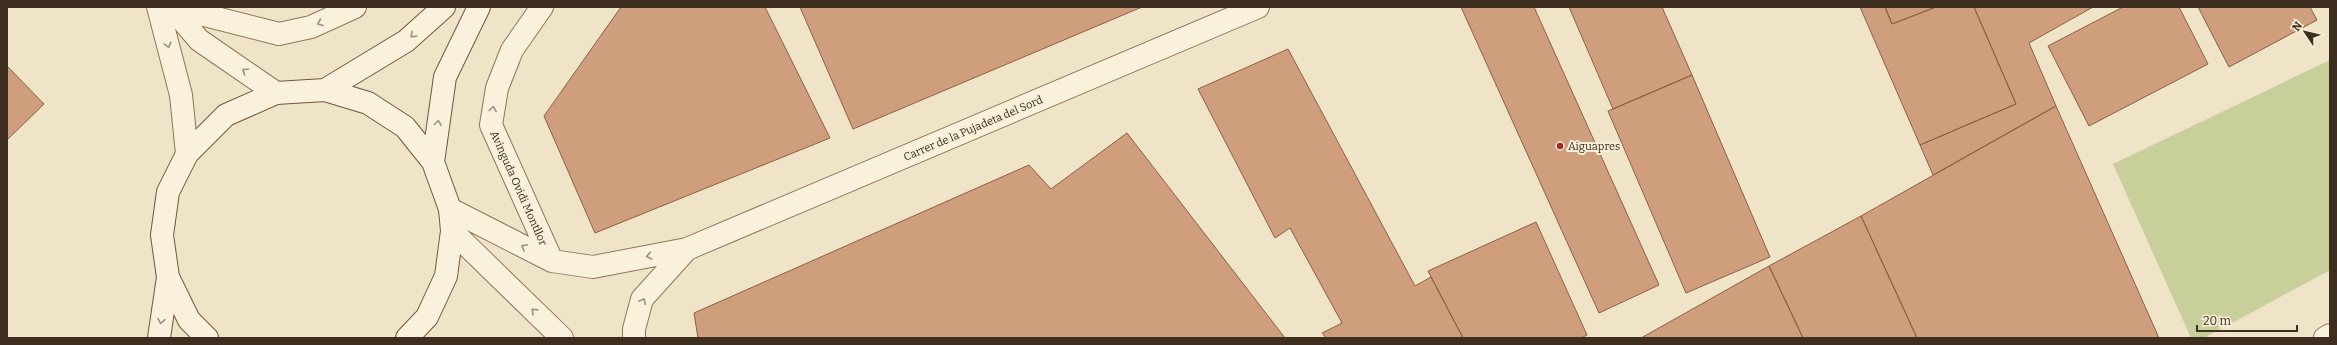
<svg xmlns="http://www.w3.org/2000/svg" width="2337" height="345" viewBox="0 0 2337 345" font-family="Bitter,serif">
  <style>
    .green { fill: #c9cf9b }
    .building { fill: #cf9f7d; stroke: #8d5f41 }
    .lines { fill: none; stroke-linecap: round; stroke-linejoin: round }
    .street-casing { stroke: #8d765c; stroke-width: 24 }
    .secondary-casing { stroke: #6f573f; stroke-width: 24 }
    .street { stroke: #faf1dc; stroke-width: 22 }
    .secondary { stroke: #faf1dc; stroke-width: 22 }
    .oneway { stroke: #9c907e }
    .poi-dot { fill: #9e2a2b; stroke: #f7eed8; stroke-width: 1.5 }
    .labels { text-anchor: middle; stroke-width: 4; stroke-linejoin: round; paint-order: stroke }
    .street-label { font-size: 11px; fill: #3d2e20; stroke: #f7eed8 }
    .poi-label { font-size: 11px; fill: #3d2e20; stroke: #f7eed8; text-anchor: start }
  </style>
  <rect width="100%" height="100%" fill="#f0e4c8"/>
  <path class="green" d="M2330,60V270L2204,338H2191L2113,164Z"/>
  <path class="building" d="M621,7H765L830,138L595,233L544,116Z
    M800,7H1142L853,129Z
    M1461,7H1534L1659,285L1599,313Z
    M1569,7H1662L1692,75L1613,109Z
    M1860,7H1885L1892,24L1936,7H1974L2016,104L1920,145Z
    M1885,7H1936L1892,24Z
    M1974,7H2093L2029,43L2056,106L1933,175L1920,145L2016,104Z
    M2123,7H2179L2208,64L2089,126L2048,46Z
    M2198,7H2310L2317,20L2229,67Z
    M1288,49L1415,286L1431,277L1463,338H1326L1322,333L1342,323L1290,228L1275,238L1198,89Z
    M7,66L44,104L7,140Z
    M1692,75L1770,257L1686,293L1608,111Z
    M2056,106L2159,338H1917L1861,216Z
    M1127,133L1285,338H698L694,313L1029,165L1051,189Z
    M1861,216L1917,338H1803L1769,266Z
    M1536,222L1587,335L1581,338H1463L1428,271Z
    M1769,266L1803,338H1641Z"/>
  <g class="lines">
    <defs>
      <path id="street" d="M158,7L181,95L187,154
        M171,7L199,40L276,93
        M173,7L279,34L311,27L355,7
        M542,7L512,50L497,88L491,125L552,261
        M450,209L552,261L593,267L687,249L1258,7
        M452,231L562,338
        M634,338V329L642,299L687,249
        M2325,338L2330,335"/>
      <path id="secondary" d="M325,90L406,41L444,7
        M433,162L445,77L479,7
        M159,338L168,277
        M207,338L189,320L168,277L162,235L168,192L187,154L226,115L276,93L325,90L368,103L405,127L433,162L450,209L452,231L446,276L427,317L407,338"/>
    </defs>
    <use href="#street" class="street-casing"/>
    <use href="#secondary" class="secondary-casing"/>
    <use href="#street" class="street"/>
    <use href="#secondary" class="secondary"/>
  </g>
  <defs><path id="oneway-chevron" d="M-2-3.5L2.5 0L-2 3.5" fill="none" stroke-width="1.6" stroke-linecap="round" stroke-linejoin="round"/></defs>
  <g class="oneway">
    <use href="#oneway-chevron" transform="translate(320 23) rotate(157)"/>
    <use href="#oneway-chevron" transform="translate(413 35) rotate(138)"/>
    <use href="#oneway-chevron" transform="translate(168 45) rotate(75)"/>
    <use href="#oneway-chevron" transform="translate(245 71) rotate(-145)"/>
    <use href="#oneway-chevron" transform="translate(493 109) rotate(-81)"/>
    <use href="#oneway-chevron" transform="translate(438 123) rotate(-82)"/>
    <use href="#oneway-chevron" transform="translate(524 247) rotate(-153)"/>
    <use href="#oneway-chevron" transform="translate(649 256) rotate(169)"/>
    <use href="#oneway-chevron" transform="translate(643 301) rotate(-64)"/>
    <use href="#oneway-chevron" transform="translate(534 311) rotate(-136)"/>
    <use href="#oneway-chevron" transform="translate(161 321) rotate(99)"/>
  </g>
  <circle class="poi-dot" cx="1560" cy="146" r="4"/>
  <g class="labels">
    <g class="street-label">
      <text transform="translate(973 128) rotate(-23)" y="4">Carrer de la Pujadeta del Sord</text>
      <text transform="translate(519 188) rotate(66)" y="4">Avinguda Ovidi Montllor</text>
    </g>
    <g class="poi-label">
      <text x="1568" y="150">Aiguapres</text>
    </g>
  </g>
  <rect width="2337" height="345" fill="none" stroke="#3d2e20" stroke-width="16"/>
  <g transform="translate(2305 32) rotate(305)" stroke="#f7eed8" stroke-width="3" paint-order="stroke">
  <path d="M0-3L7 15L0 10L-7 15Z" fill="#3d2e20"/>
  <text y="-6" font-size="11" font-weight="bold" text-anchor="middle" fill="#3d2e20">N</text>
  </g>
  <path d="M2197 325v6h100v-6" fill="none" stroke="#3d2e20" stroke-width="2"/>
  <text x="2203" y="325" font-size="12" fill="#3d2e20" stroke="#f7eed8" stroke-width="3" paint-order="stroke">20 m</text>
</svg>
